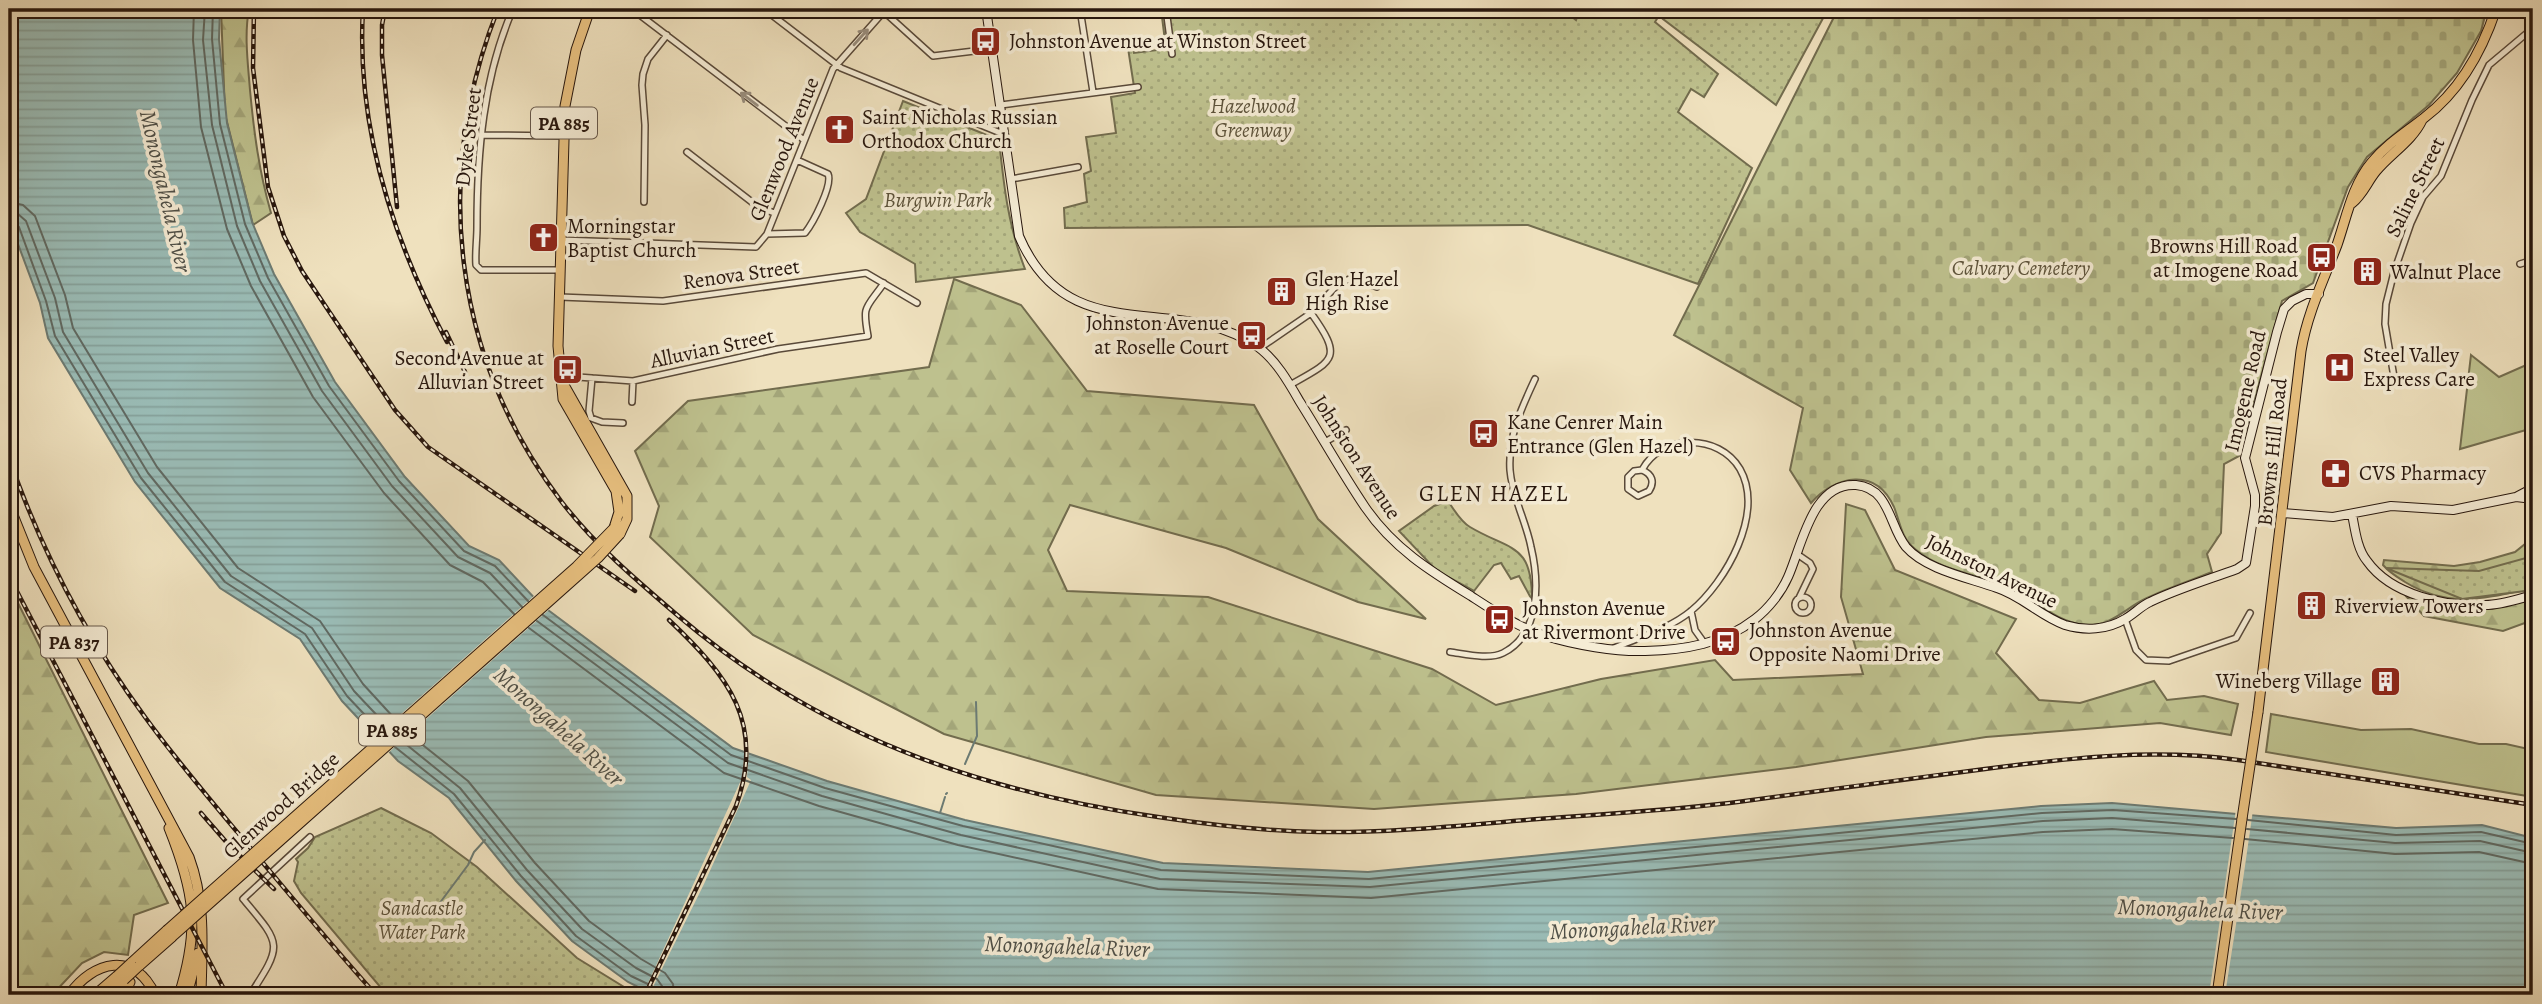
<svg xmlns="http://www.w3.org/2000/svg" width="2542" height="1004" viewBox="0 0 2542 1004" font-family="Alegreya,serif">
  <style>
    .green { fill: #bec18e; stroke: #726c4e; stroke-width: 2 }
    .forest { fill: url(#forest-firs); stroke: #726c4e; stroke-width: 2 }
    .cemetery { fill: url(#cemetery-stones); stroke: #726c4e; stroke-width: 2 }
    .park { fill: url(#park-dots); stroke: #726c4e; stroke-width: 2 }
    .water { fill: url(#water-rules); stroke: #6c7a72; stroke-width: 2 }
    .pier { fill: #efe1be }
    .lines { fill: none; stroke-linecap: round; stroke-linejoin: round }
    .shore { stroke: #606962; stroke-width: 2 }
    .stream { stroke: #6c7a72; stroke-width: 2 }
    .street-casing { stroke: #594939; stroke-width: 8 }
    .secondary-casing { stroke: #27160d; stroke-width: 10 }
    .primary-casing { stroke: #27160d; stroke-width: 11 }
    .street { stroke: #f5ecd5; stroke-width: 5 }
    .secondary { stroke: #f5ecd5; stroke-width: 8 }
    .primary { stroke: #e8c07f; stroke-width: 9 }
    .rail-casing { stroke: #27160d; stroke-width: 4.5 }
    .rail { stroke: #f5ecd5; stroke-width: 2; stroke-dasharray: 5; stroke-linecap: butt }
    .primary-bridge-casing { stroke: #27160d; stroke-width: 11; stroke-linecap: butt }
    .primary-bridge { stroke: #e8c07f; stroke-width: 9 }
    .oneway { stroke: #988c7b }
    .labels { text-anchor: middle; stroke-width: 7; stroke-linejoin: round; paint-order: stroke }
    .shield { fill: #f5ecd5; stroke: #655649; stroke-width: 2 }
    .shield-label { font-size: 19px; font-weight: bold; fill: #27160d }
    .poi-label { font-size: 21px; fill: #27160d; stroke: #f5ecd5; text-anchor: start }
    .park-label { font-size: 21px; font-style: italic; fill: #5c523a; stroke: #f5ecd5 }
    .street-label { font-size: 21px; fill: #27160d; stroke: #f5ecd5 }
    .water-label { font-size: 23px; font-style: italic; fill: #4f5048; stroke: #f5ecd5 }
    .neighbourhood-label { font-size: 23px; letter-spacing: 2px; fill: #27160d; stroke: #f5ecd5 }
  </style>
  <defs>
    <pattern id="forest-firs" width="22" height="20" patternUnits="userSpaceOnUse" patternTransform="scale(1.75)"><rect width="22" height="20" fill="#bec18e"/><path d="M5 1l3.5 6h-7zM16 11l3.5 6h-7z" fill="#a3a579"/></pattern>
    <pattern id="cemetery-stones" width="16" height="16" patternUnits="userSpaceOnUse" patternTransform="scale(1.75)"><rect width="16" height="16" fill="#bec18e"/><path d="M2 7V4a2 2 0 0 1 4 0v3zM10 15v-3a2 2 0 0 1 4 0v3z" fill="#a3a579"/></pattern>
    <pattern id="park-dots" width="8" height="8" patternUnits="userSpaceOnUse" patternTransform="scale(1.75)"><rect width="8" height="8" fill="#bec18e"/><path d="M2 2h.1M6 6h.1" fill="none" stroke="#a3a579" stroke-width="1.8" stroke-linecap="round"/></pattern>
    <pattern id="water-rules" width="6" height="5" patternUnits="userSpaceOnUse" patternTransform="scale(1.75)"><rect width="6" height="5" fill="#9abcb6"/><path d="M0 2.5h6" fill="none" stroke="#85a19b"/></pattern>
  </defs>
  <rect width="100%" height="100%" fill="#efe1be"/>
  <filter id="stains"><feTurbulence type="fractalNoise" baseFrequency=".00286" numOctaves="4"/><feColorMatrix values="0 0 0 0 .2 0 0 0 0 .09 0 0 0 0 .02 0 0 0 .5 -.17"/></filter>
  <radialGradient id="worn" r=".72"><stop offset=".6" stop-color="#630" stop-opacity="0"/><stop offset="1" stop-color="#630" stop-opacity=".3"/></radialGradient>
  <path class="green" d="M2471,355L2499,377L2533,362V428L2460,449Z
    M2271,714L2361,730L2411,729L2479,744H2506L2533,750V797L2266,752Z"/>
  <path class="forest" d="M221,9H249C244,35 248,64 250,90C254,133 259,171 271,213L253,225L225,114Z
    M954,279L1021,305L1087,391L1254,405L1318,519L1426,619L1358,602L1226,548L1070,505L1048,550L1067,591L1208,597L1432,669L1496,705L1601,679L1715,660L1733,680L1863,674L1841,597L1846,504L1865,510L1895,570L2016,619L1996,653L2039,700L2080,703L2154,681L2167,700L2204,696L2238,704L2231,735L2160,723L1986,737L1796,767L1576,794L1374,809L1156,795L944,734L753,635L650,537L659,506L635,451L688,401L929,367Z
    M2533,543V588C2486,598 2449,609 2405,582C2397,577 2390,573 2383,565L2384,560L2454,566L2480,562L2515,552L2525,544Z
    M9,585L168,903L134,915L128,955L104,952L82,963L52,995H9Z
    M2405,595C2458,614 2479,611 2533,599V620L2503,631L2424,616Z"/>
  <path class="cemetery" d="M1838,9H2487L2481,31L2457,73L2429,105L2367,157L2348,187L2313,283L2282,301L2239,456L2224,464L2221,533L2207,554L2212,572C2190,581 2168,588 2147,598C2125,608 2111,627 2085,625C2052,621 2032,596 2004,585C1975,574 1939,570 1915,549C1901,538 1900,522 1894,507C1876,467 1836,475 1811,503L1790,470L1803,408L1674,335Z"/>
  <path class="park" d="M1161,9H1562L1576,20L1580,9H1663L1655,22L1718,74L1704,97L1691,89L1678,112L1752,168L1698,284L1528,225L1065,228L1064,208L1087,202L1084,174L1091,171L1086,137L1116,133L1111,97L1135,93L1128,48L1133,47L1134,53L1166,49Z
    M1671,9H1828L1776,105L1663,19Z
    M903,101L999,140C1004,187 1008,225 1025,269L916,282L915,264L860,232L846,213L866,199Z
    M1448,501C1454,510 1461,522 1470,527C1510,551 1532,542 1532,600L1519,576L1511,579L1501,563L1494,565L1474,591L1437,571L1399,531L1434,506Z
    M2533,556V590L2462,599L2386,568L2479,571Z
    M381,808L431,833L477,867L577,958L637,995H387L301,893L294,881L298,862L296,859L308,848L315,837Z"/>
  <path class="water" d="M9,9H220L219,39L227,123L252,222L274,274L335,382L405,477L469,546L499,560L540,604L733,748L827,781L965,820L1163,863L1368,872L2041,806L2112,803L2396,828L2482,825L2533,838V995H654L628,982L572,941L516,881L449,798L398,761L342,701L300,639L220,588L135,482L48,338L40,303L9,220Z"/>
  <path class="pier" d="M536,594L551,608L387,754L373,739Z
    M745,749L749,750L747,777L751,780L704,884L649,995H646L643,994L742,778Z
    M2236,809L2253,810L2243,880L2225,995H2209Z"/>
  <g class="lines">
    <path class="shore" d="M194,9L193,40L201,127L227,229L251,286L313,397L384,493L450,565L483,582L514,614
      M205,9L203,40L212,125L237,226L260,281L322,391L392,486L458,557L490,573L522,607
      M213,9L212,39L220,124L245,224L268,278L329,386L399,481L464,551L495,566L528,601
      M9,202L23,205L35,216L65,295L73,328L157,467L238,568L320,621L363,684L395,719
      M9,212L18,214L26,221L55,298L63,332L148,473L231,576L312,628L354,691L387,726
      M9,221L14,222L19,227L46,301L55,336L141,478L225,582L305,634L347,696L381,732
      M543,615L731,755L825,788L963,826L1161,870L1369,879L2042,813L2113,810L2236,819
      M537,621L728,763L822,796L961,835L1160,879L1370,887L2043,821L2112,818L2235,828
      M529,628L724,773L819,806L958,845L1158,889L1371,898L2043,832L2112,829L2233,838
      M409,734L468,781L535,863L589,921L641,959L665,973L673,984L674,995
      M402,741L460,788L527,870L582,929L636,968L657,979L662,986L664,995
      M395,747L454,794L521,876L576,936L631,976L652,986L655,995
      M2248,820L2396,835L2481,832L2533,844
      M2247,829L2395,843L2480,841L2533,853
      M2245,839L2395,854L2479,852L2533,864"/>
    <path class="stream" d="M965,764L977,736L976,702
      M946,794L947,793
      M940,813L945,797
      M439,904L468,865L474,852L485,840"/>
    <defs>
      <path id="street" d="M513,9C483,77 477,154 477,227C477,240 475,253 476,265L481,270H559
        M632,9L804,140
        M764,9L841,68L998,132H1004
        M881,9L933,56L991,49
        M1080,9L1093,92
        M1166,9L1172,54
        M1001,105L1138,87
        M481,135L564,136
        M687,152L757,206L774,213
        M1011,179L1078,167
        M644,202L645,125L642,85L643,74L648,59L667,35
        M767,234L805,233C813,223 833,185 828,174L797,160
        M561,240L756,247L767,234L833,69L886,9
        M2520,264L2533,260
        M560,297L663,301L866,273L917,303
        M1260,348L1311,313L1338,284L1352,278L1377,287
        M592,378L589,411L591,418L602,422L623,423
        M562,381L578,377L633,381L778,349L868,336C862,304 866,309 884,283
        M2395,383L2385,324L2386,304L2394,272L2411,223L2423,197L2441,176L2472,100L2489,65L2533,28
        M1290,385C1335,360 1343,358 1311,313
        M632,402L633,381
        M1325,442L1346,430
        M1797,554L1810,563L1813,569L1799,598
        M1795 605a8 8 0 1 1 16 0a8 8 0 1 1-16 0Z
        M1691,611L1695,630L1705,644
        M2125,619L2136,650L2146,660L2169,661L2236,638L2250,613
        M1614,648C1640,637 1669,629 1691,611C1726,582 1765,513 1740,469C1719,433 1661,434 1642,470L1634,471L1628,477V489L1638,496L1649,491C1655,482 1652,474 1642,470
        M1450,652C1465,654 1489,660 1503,653C1541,634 1539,581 1531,547C1526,521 1512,497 1510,470C1508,436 1521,409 1535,379
        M250,995C283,944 282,945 243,899L310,837"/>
      <path id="secondary" d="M986,9L1019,236C1069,353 1175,290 1258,347C1276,360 1289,383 1300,402C1322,437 1342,473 1365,507C1393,548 1430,571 1471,596C1494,611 1519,628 1546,636C1574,645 1616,652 1645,651C1684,650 1723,644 1755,619C1768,609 1781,593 1788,577C1802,546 1812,482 1856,485C1890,488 1889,526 1906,547C1926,570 1970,578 1997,588C2022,596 2040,616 2065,625C2085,631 2107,630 2125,619C2134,614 2141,606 2150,602C2177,589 2210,579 2237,569L2246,563L2255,506V495L2245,458L2277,332L2284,309L2292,301L2306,294H2319
        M2516,497L2533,499
        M2283,513L2333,517L2391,506L2453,510L2516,497L2533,488
        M2352,514C2355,529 2357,549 2367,561C2391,595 2446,607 2485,605C2501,605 2518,599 2533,595"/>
      <path id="primary" d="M590,9L576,50L565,106L558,346L563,399L616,491L619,512L614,528
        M2352,203C2363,194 2367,182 2376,171C2391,153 2412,141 2422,120
        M564,385L627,496V519L620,534
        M9,505L34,567L189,857C206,903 202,947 201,995
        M2258,712L2301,351C2307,314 2324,279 2337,245C2347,216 2352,186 2372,162C2388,143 2405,133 2424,118C2461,90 2482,51 2496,9
        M169,828C195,893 200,928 179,995
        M131,963L167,930
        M139,966L172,937
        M69,995C93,961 135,950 155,995
        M95,995L117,976
        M107,995L124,980
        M124,995L130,982
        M187,995L198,953
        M2217,995L2242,819"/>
    </defs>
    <use href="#street" class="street-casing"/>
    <use href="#secondary" class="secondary-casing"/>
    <use href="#primary" class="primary-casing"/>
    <use href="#street" class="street"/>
    <use href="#secondary" class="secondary"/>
    <use href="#primary" class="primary"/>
    <defs>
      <path id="rail" d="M254,9L253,68L268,187L284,236L302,271L395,410L428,447L635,591
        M363,9C356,125 393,240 447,342
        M385,9L382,25V55L397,207
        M498,9C432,175 452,357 561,501C594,544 635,579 676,614C816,734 977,791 1158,817C1211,825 1265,831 1319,832C1392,833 1465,825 1538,819C1607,814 1676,810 1745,801C1825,790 1905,779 1985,769C2070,758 2152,748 2238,760L2533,805
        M446,332L465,372
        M9,458C41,550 87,638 145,717C177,761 213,803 248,845C290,895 332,946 376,995
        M9,576L227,995
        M201,813L228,844L274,889
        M645,995L736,806C766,723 728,676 669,620"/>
    </defs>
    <use href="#rail" class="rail-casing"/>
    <use href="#rail" class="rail"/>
    <defs>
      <path id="primary-bridge" d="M2242,819L2258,712
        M167,930L577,566L614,528
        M172,937L598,558L620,534
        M117,976L131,963
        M124,980L139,966"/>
    </defs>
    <use href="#primary-bridge" class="primary-bridge-casing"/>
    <use href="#primary-bridge" class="primary-bridge"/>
  </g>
  <defs><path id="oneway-shaft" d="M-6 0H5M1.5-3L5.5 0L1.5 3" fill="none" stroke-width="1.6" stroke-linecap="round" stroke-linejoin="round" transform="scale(1.75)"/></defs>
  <g class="oneway">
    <use href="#oneway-shaft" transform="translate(861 37) rotate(-48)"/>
    <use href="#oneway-shaft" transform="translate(749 99) rotate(-143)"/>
  </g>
  <defs>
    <symbol id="bus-square" viewBox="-11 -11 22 22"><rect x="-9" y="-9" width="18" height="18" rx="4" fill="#8f2418" stroke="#f5ecd5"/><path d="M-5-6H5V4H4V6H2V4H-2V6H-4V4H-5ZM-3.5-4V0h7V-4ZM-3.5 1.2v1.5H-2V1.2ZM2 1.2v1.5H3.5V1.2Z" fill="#fff"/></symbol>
    <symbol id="church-square" viewBox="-11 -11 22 22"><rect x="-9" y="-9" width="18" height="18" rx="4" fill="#8f2418" stroke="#f5ecd5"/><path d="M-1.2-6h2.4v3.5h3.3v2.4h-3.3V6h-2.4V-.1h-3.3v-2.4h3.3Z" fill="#fff"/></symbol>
    <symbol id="building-square" viewBox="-11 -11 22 22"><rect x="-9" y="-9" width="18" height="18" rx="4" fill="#8f2418" stroke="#f5ecd5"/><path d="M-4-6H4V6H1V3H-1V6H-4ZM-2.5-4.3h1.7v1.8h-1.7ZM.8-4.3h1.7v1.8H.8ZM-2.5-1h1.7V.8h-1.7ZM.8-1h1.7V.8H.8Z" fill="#fff"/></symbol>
    <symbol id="hospital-square" viewBox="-11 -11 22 22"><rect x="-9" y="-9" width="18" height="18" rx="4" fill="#8f2418" stroke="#f5ecd5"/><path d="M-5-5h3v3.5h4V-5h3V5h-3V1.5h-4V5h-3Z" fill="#fff"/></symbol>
    <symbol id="pharmacy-square" viewBox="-11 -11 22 22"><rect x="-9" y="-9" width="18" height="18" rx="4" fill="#8f2418" stroke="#f5ecd5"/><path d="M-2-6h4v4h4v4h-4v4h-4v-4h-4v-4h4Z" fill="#fff"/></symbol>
  </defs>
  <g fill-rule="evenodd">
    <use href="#bus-square" x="968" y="24" width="35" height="35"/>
    <use href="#church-square" x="822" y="112" width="35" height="35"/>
    <use href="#church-square" x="526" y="220" width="35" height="35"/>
    <use href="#bus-square" x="2304" y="240" width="35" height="35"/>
    <use href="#building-square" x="2350" y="254" width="35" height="35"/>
    <use href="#building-square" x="1264" y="274" width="35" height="35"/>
    <use href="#bus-square" x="1234" y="318" width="35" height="35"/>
    <use href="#hospital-square" x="2322" y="350" width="35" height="35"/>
    <use href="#bus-square" x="550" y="352" width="35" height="35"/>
    <use href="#bus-square" x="1466" y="416" width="35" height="35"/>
    <use href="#pharmacy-square" x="2318" y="456" width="35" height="35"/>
    <use href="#building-square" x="2294" y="588" width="35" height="35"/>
    <use href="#bus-square" x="1482" y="602" width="35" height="35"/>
    <use href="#bus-square" x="1708" y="624" width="35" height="35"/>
    <use href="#building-square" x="2368" y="664" width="35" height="35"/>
  </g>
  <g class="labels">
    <g class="shield">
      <rect x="531" y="107.5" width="66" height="31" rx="5"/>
      <rect x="41" y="626.5" width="66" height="31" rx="5"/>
      <rect x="359" y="714.5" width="66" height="31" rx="5"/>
    </g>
    <g class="shield-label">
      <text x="564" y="130">PA 885</text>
      <text x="74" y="649">PA 837</text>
      <text x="392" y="737">PA 885</text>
    </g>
    <g class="poi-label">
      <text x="1009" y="48">Johnston Avenue at Winston Street</text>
      <text x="862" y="124">Saint Nicholas Russian<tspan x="862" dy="24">Orthodox Church</tspan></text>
      <text x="567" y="233">Morningstar<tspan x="567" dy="24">Baptist Church</tspan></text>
      <text x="2298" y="253" text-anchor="end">Browns Hill Road<tspan x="2298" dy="24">at Imogene Road</tspan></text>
      <text x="2390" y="279">Walnut Place</text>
      <text x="1305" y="286">Glen Hazel<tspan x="1305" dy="24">High Rise</tspan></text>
      <text x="1229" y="330" text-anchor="end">Johnston Avenue<tspan x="1229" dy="24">at Roselle Court</tspan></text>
      <text x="2363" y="362">Steel Valley<tspan x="2363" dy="24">Express Care</tspan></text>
      <text x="544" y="365" text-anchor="end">Second Avenue at<tspan x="544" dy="24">Alluvian Street</tspan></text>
      <text x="1507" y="429">Kane Cenrer Main<tspan x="1507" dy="24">Entrance (Glen Hazel)</tspan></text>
      <text x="2359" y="480">CVS Pharmacy</text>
      <text x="2334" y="613">Riverview Towers</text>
      <text x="1522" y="615">Johnston Avenue<tspan x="1522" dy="24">at Rivermont Drive</tspan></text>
      <text x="1749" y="637">Johnston Avenue<tspan x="1749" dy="24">Opposite Naomi Drive</tspan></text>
      <text x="2362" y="688" text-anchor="end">Wineberg Village</text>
    </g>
    <g class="park-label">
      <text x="1253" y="113">Hazelwood<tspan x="1253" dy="24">Greenway</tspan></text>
      <text x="938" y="207">Burgwin Park</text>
      <text x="2021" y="275">Calvary Cemetery</text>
      <text x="422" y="915">Sandcastle<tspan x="422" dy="24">Water Park</tspan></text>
    </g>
    <g class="street-label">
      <text transform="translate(468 137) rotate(-83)" y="7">Dyke Street</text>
      <text transform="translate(784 149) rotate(-68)" y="7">Glenwood Avenue</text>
      <text transform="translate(2415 187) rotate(-64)" y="7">Saline Street</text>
      <text transform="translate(741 274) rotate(-8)" y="7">Renova Street</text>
      <text transform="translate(712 348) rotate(-12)" y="7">Alluvian Street</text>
      <text transform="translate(2245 391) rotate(-77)" y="7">Imogene Road</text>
      <text transform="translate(2272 452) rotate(-84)" y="7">Browns Hill Road</text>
      <text transform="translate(1357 457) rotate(57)" y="7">Johnston Avenue</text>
      <text transform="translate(1992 571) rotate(26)" y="7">Johnston Avenue</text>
      <text transform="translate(281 805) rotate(-42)" y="7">Glenwood Bridge</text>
    </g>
    <g class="water-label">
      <text transform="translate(166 191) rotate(77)" y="8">Monongahela River</text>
      <text transform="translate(559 726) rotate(42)" y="8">Monongahela River</text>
      <text transform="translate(2200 909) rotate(2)" y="8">Monongahela River</text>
      <text transform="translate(1632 927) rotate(-3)" y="8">Monongahela River</text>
      <text transform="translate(1067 946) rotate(2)" y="8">Monongahela River</text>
    </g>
    <g class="neighbourhood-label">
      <text x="1494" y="501">GLEN HAZEL</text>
    </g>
  </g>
  <rect width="2542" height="1004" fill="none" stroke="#efe1be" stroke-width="35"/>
  <rect x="10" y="10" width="2521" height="983" fill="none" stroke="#27160d" stroke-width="3.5"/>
  <rect x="18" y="18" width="2507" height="969" fill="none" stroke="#27160d" stroke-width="2"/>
  <rect width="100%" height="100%" filter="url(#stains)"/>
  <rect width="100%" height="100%" fill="url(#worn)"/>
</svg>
